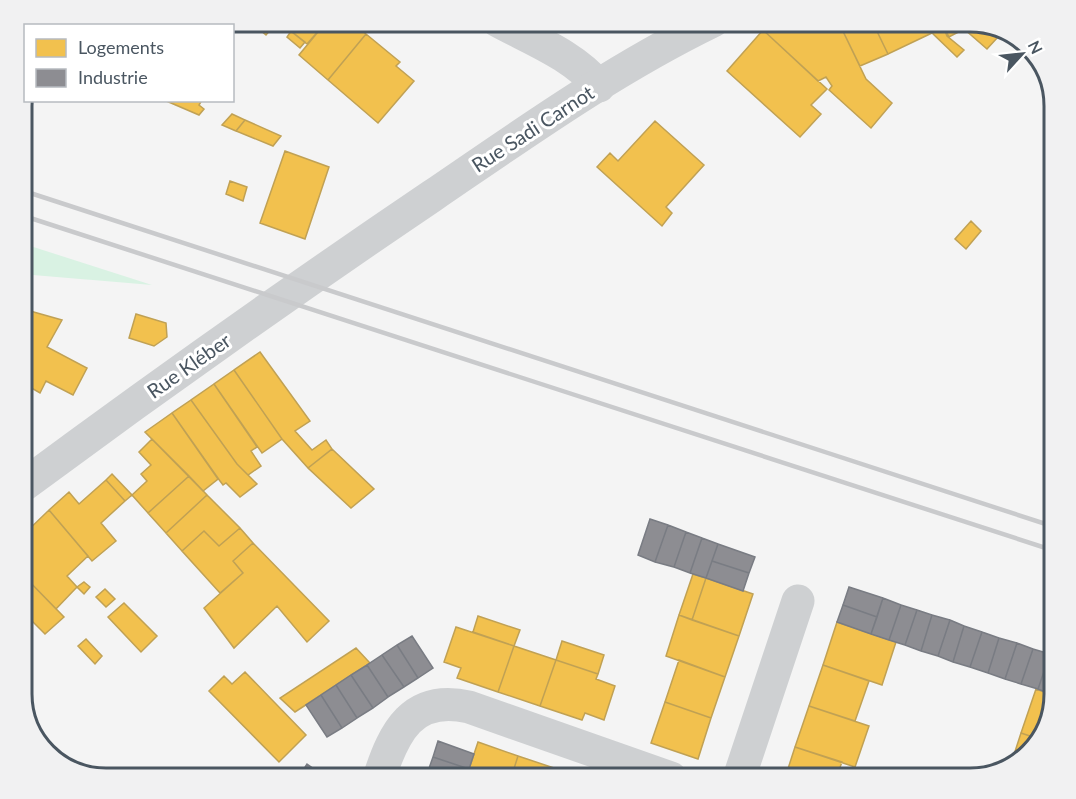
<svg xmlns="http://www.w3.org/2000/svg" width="1076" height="799" viewBox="0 0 1076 799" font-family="Lato,sans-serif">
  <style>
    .green { fill: #d9f2e3 }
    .homes { fill: #f2c14e; stroke: #c0a154; stroke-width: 1.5 }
    .industry { fill: #8d8d92; stroke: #797c83; stroke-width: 1.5 }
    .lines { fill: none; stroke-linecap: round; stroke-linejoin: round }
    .minor { stroke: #ced0d2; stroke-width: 33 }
    .tertiary { stroke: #ced0d2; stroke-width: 33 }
    .rail { stroke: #c9cacc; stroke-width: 4.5 }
    .labels { text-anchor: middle; stroke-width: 6; stroke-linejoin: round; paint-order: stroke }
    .street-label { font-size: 20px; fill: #4a5661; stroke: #fff }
    .rim { fill: none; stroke: #4a5661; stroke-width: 3 }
  </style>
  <rect width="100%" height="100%" fill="#f4f4f4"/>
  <path class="green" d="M21,243L152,285L21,274Z"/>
  <path class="homes" d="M196,21H226L223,26H202Z
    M249,21H278L266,35Z
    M278,21H327L307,44Z
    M327,21H350L366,34L328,80L299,55Z
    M781,21H799L802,26L811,21H838L866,79L892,103L871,128L829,90L832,86L826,77L818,81L763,30Z
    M838,21H872L888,54L860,66Z
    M872,21H941L947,36L964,50L957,57L932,33L888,54Z
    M941,21H971L982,25L997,38L987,49L964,29L949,37Z
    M982,25L1002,32L997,37Z
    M763,30L827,89L811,105L821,114L800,137L727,71Z
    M291,31L305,42L300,48L287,37Z
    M366,34L400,62L396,66L414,81L378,123L328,80Z
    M164,100H202L199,105L204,109L199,115Z
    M232,114L245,120L236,131L222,125Z
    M245,120L281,136L273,146L236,131Z
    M655,121L704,165L666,207L672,213L662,226L597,167L610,153L618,161Z
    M285,151L329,167L305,239L260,223Z
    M230,181L247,187L243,201L226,194Z
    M971,221L981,231L966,249L955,239Z
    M23,309L62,320L47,347L87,368L73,395L46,381L40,393L21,382V312Z
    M136,314L166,323L167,337L154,346L129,338Z
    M260,352L310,421L295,431L312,450L326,440L332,449L308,468L282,439L234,370Z
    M234,370L282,439L262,453L214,384Z
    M214,384L257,447L251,451L261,466L248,475L237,464L191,400Z
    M191,400L237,464L257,484L240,497L226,483L223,485L220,481L172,413Z
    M172,413L218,479L203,491L145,432Z
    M152,439L189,476L148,513L132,495L147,481L141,474L151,465L139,452Z
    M332,449L374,489L351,508L308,468Z
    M112,474L132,495L125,501L106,480Z
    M189,476L207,495L166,533L148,513Z
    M106,480L125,501L101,523L116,541L92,561L49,510L69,492L79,504Z
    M207,495L240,528L219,546L204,531L182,551L166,533Z
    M49,510L88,556L67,576L77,587L56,609L21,573V537Z
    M240,528L253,543L233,561L243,573L220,593L182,551L204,531L219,546Z
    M253,543L329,621L307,642L277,606L234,648L204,608L243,573L233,561Z
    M21,573L64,617L45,634L21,610Z
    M693,574L706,578L692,620L679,615Z
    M706,578L753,594L739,636L692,620Z
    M84,582L90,587L84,594L77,587Z
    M105,589L115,599L106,607L96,597Z
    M124,603L157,636L141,652L108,617Z
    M679,615L739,636L725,677L666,656Z
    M478,616L520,630L514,646L473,632Z
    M837,622L896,642L882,685L823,665Z
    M21,625L28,632L21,639Z
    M456,627L514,646L498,692L457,678L461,668L444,662Z
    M86,639L102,656L95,664L78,646Z
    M562,641L604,655L598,674L556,660Z
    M514,646L556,660L540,706L498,692Z
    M356,648L370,663L295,712L280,698Z
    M556,660L598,674L596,679L615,686L604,720L585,713L582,720L540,706Z
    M679,660L725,677L711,718L665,702Z
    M823,665L869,681L855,721L809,706Z
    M245,672L306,735L279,762L209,691L224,676L232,684Z
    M1036,689L1055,696L1039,739L1021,733Z
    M665,702L711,718L698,759L651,743Z
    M809,706L869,726L855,767L795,747Z
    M1021,733L1039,739L1037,745L1010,767Z
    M478,742L518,756L511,778H466Z
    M795,747L842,762L836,778H785Z
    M518,756L560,770L558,778H511Z
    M560,770L582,778H558Z"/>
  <path class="industry" d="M650,519L668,525L655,562L638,555Z
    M668,525L686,532L674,567L655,562Z
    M686,532L702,538L690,573L674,567Z
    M702,538L718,544L706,578L690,573Z
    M718,544L755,557L749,573L712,561Z
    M712,561L749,573L743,591L706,578Z
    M849,587L883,598L877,617L843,605Z
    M883,598L901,605L889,640L871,634Z
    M843,605L877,617L871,634L837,622Z
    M901,605L917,610L905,645L889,640Z
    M917,610L932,615L921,651L905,645Z
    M932,615L950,620L938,656L921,651Z
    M950,620L964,626L953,662L938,656Z
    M964,626L982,632L970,667L953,662Z
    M982,632L999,638L988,673L970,667Z
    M412,636L433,668L418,678L397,645Z
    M999,638L1017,643L1005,679L988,673Z
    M1017,643L1033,649L1021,684L1005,679Z
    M397,645L418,678L404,687L382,655Z
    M1033,649L1050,654L1038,689L1021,684Z
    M1050,654L1055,656V696L1038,689Z
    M382,655L404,687L388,697L367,665Z
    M367,665L388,697L373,708L351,675Z
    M351,675L373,708L357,718L336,685Z
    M336,685L357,718L342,728L321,695Z
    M321,695L342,728L327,737L306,705Z
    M438,741L474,754L469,769L433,757Z
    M433,757L469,769L466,778H438L427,774Z
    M307,764L327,778H298Z"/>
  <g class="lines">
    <path class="minor" d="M498,21C533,40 573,55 599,86
      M379,778C394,732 412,694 469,707L671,778
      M739,778L798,601"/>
    <path class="tertiary" d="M21,487C156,387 293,290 432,196C523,134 614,69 713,21"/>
    <path class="rail" d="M21,190L1055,527
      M21,215L1055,551"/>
  </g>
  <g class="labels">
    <g class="street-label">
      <text transform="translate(533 129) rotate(-33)" y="7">Rue Sadi Carnot</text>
      <text transform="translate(189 366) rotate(-35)" y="7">Rue Kléber</text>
    </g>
  </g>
  <path d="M0 0H1076V799H0ZM106 32H970A74 74 0 0 1 1044 106V694A74 74 0 0 1 970 768H106A74 74 0 0 1 32 694V106A74 74 0 0 1 106 32Z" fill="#f1f1f2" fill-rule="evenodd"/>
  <path class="rim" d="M106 32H970A74 74 0 0 1 1044 106V694A74 74 0 0 1 970 768H106A74 74 0 0 1 32 694V106A74 74 0 0 1 106 32Z"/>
  <rect x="24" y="24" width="210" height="78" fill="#ffffff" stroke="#b7bbc0" stroke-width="1.5"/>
  <rect x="36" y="39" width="30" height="18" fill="#f2c14e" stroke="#b7bbc0" stroke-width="1.5"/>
  <text x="78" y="54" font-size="18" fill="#4a5661">Logements</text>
  <rect x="36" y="69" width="30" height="18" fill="#8d8d92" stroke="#b7bbc0" stroke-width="1.5"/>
  <text x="78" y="84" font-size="18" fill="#4a5661">Industrie</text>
  <g transform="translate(1022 54) rotate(63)" stroke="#ffffff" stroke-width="4.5" paint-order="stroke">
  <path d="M0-4.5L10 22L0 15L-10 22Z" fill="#4a5661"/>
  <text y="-9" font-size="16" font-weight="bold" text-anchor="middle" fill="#4a5661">N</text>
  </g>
</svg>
